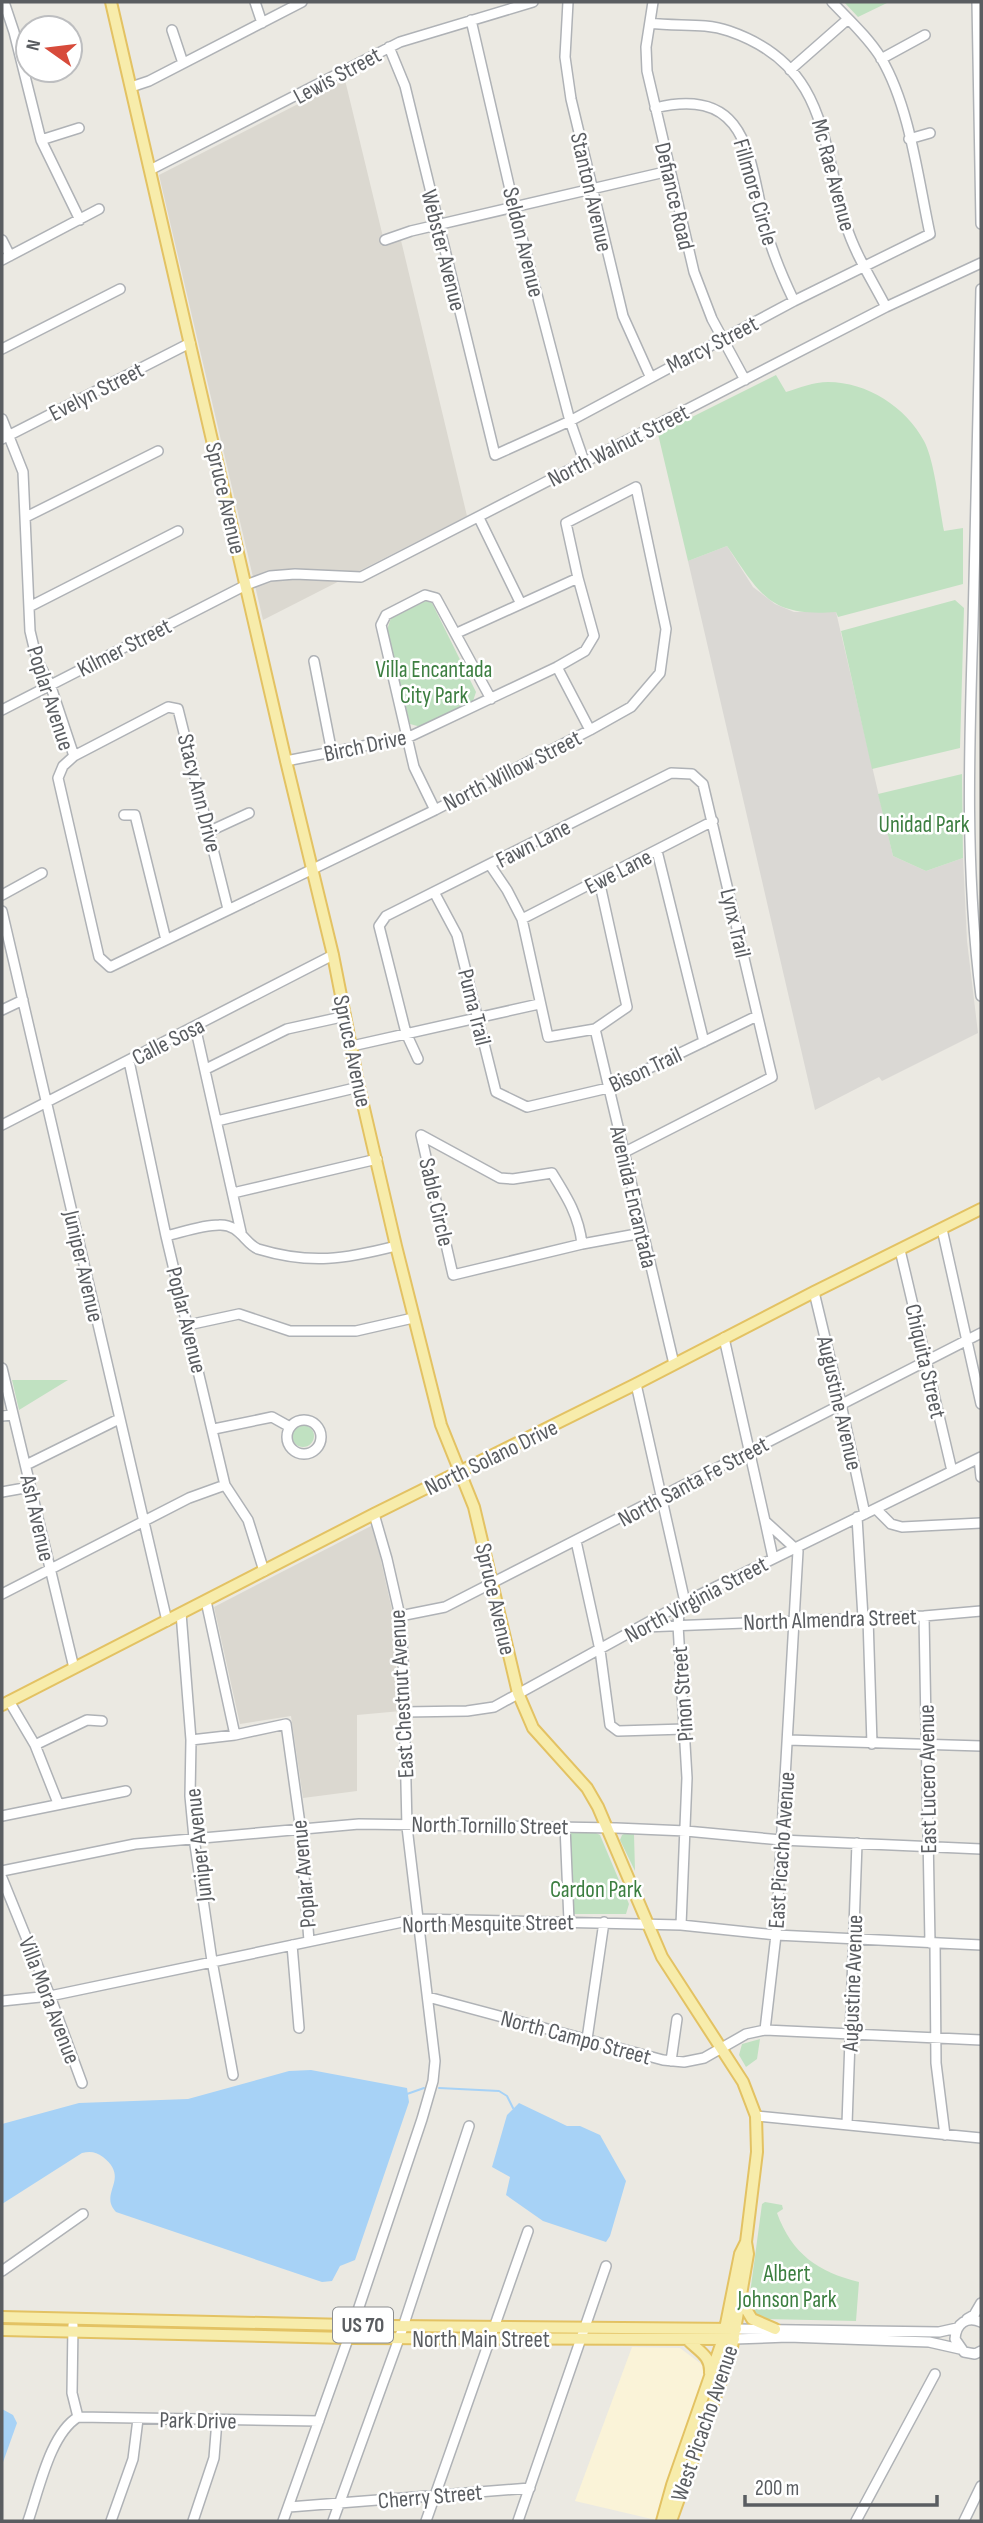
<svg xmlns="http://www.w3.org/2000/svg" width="983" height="2523" viewBox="0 0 983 2523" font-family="'Sofia Sans Condensed',sans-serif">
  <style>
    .commercial { fill: #faf3d8 }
    .industrial { fill: #dad8d4 }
    .education { fill: #dbd8d0 }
    .green { fill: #c0e1c1 }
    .water { fill: #a7d2f6 }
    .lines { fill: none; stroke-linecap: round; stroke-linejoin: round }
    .stream { stroke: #a7d2f6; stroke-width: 2 }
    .minor-casing { stroke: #afb2b6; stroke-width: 12 }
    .major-casing { stroke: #e3c263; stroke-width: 14 }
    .minor { stroke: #fff; stroke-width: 9 }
    .major { stroke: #f7ecab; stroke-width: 10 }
    .labels { text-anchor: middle; stroke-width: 5; stroke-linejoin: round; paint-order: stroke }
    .shield { fill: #fff; stroke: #8c8e90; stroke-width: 2 }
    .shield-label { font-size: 21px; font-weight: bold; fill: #5a5d61 }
    .street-label { font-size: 23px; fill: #5a5d61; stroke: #fff }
    .park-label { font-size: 23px; fill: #3c7e40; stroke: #fff }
  </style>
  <rect width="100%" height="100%" fill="#ebe9e2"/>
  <path class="commercial" d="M632,2347L680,2348L704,2366L706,2373L656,2520L575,2501Z"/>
  <path class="industrial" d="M727,546L753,587L775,604L794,612H836L893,856L926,871L963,858L967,941L978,1033L882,1081L879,1077L815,1110L688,561Z"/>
  <path class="education" d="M345,80L383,237L399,232L467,516L263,620L159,175Z
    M373,1525L396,1628V1701L401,1711L357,1715V1791L303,1798L291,1716L240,1724L214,1607Z"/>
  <path class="green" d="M844,2H889L858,17Z
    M776,375L786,392C799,388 814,382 828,382C867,382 906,407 924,441C935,462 939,507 944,531L963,528V584L838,617L836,612C769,617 761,595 727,546L688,561L658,434Z
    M955,600L964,608L960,748L872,769L841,631Z
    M426,601L432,603L476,692L472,704L421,727L410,724L387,630L391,618Z
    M962,774L963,858L926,871L893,856L878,794Z
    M12,1380H68L19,1410Z
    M292 1436a11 11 0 1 1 22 0a11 11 0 1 1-22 0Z
    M570,1832H594L600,1835L629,1904L626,1914H573Z
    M626,1833L634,1834L635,1871L620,1840L622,1835Z
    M760,2039L757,2059L746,2067L739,2055L742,2044Z
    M765,2202L782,2205L783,2209L777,2213C792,2254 818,2272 859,2282L856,2321L766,2319L756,2314L749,2301L762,2204Z"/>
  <path class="water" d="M311,2070L407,2088L409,2102L355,2260L340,2266L332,2281L322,2282L116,2212C98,2193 131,2179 103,2157C96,2152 91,2151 82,2153L2,2204V2124L79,2103L188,2099L289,2071Z
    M519,2103L567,2126H580L600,2135L626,2181L610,2236L606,2242L543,2221L506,2195L510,2177L492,2167L507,2115Z
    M2,2409L13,2415L17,2423L2,2465Z"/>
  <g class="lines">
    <path class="stream" d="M439,2088L499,2091L507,2096L513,2108
      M407,2094L424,2088"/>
    <defs>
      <path id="minor" d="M4,2L14,32L41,140L80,220
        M255,2L262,23
        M568,2L565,57L571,99L623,316L650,376
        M653,2L646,47L647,71L694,272L712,319L745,380
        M977,2L981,224
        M471,20L514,207L570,421L584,461
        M650,23C677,27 703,22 729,31C828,65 821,143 846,225C855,254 872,280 886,307
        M172,30L183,63
        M389,47L405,86L495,455L570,421L794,301L930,234C918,179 910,107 881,58C868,37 849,20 832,2
        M881,59L925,35
        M790,70L848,19
        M131,87L149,81L302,2
        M655,108C749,85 749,159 765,226C772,252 782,276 794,301
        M909,139L930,133
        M41,140L79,128
        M150,170L400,42L533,2
        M2,240L10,256
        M385,240L411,231L669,171
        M2,260L99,209
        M981,289C978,400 976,512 973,624C969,749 965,872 981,996
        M2,349L120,289
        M2,419L23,472L30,631L37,660L50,684L74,756L63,766L58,778L99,957L110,967L435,810L590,730L631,707L660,673L666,629L636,487L566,523L578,578L594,636L585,651L557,667L409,737L286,761
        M2,439L190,343
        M26,517L158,451
        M479,518L521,604
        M29,607L178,531
        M457,633L578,578
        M314,661L332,753
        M557,667L590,730
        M2,710L246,585L270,576L295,574L361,577L886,307L981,263
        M74,756L168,707L178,709L228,909
        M435,810L414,767L381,625L386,615L425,595L436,598L491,699
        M124,815H135L166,940
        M210,831L249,813
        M657,851L704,1042
        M490,865L507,890L522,919L548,1037L595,1029L627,1007L599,880
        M434,892L457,935L496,1092L527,1107L608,1088L757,1016
        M2,895L42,873
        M2,911L167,1621
        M522,919L713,821
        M2,1010L23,1000
        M195,1026L241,1232
        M595,1029L674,1364
        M352,1046L539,1004
        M418,1059L406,1033L379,926L386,916L671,773L692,774L703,784L772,1077L623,1153
        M129,1061L166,1236L225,1485L248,1520L264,1571
        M206,1069L287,1029L346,1016
        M217,1121L359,1087
        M2,1125L333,955
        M421,1135L500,1178L513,1179L552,1173C567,1197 579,1216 582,1244L453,1275Z
        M233,1193L377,1159
        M942,1229L981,1404
        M166,1236C183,1232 202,1225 219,1225C240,1224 245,1244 258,1249C311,1265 345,1259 396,1246
        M582,1244L642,1233
        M900,1250L952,1471
        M814,1292L841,1404L865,1514
        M188,1325L239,1314L290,1331H356L413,1318
        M2,1368L74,1668
        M636,1384L685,1602L679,1613L678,1625L687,1778L681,1925
        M2,1416L12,1415
        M287 1437a17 17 0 1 1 34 0a17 17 0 1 1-34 0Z
        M214,1429L272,1417L290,1427
        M979,1458L981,1477
        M26,1465L119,1419
        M2,1492L30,1487
        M877,1510L891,1524L902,1527L981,1523
        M857,1517L863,1618
        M765,1521L773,1558
        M576,1541L600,1650L610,1725L618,1731L685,1729
        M2,1594L189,1498L225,1485
        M206,1601L235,1735
        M181,1613L191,1740L190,1796L194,1838L212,1961L233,2075
        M400,1616L445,1607L981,1333
        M924,1616L930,1943
        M868,1618L872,1744
        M644,1627L924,1616L981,1611
        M9,1701L35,1745L58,1803
        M404,1712L467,1711L494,1707L685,1602L981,1457
        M191,1740L235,1735L286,1724L300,1824L309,1941
        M788,1740L981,1746
        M35,1745L87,1720L102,1721
        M2,1816L126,1791
        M565,1826L569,1921
        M2,1871L135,1844L359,1824L616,1828L686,1831L781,1840L981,1849
        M2,1878L50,1996L82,2083
        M935,1943L936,2063L945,2135
        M292,1945L299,2028
        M428,1997L663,2060L684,2062L704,2058L746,2034L765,2030L776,1935L798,1551L765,1521L724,1338
        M2,2001L50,1996L417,1919L681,1925L776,1935L981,1945
        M765,2030L981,2040
        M587,2039L604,1922
        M671,2061L677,2019
        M756,2116L981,2138
        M847,2124L857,1843
        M2,2271L83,2214
        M967,2319L974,2315L981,2303
        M981,2322C967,2316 956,2323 955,2339L964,2352L975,2354L981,2351
        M736,2329L939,2332L957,2328
        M734,2339L788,2337L929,2342L960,2349
        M78,2417L319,2421
        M289,2507L530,2488
        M28,2521C39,2490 50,2434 78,2417L72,2393L73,2325
        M111,2521L133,2459L138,2419
        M193,2521L214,2458L217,2420
        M283,2521L353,2325L422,2119L433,2081L435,2061L407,1827L403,1657L400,1616L387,1559L374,1514
        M333,2521L401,2333L469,2126
        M426,2521L528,2231
        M518,2521L606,2266
        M856,2521L935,2374
        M964,2521L981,2486"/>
      <path id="major" d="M111,2L286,761L333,955L359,1087L396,1246L441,1425L474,1507L518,1693L533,1728L587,1788L598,1807L662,1957L743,2082L756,2116L757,2152L746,2242L740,2254L723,2339L672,2485L662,2521
        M2,1705L374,1514L636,1384L814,1292L981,1209
        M740,2299L752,2319L775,2329
        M2,2317L390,2326L736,2329
        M2,2330L348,2338L734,2339
        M688,2340C698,2351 711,2355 710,2373
        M671,2521L731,2353L748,2254L746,2242"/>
    </defs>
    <use href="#minor" class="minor-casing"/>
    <use href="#major" class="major-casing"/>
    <use href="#minor" class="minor"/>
    <use href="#major" class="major"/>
  </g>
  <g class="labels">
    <rect class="shield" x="333" y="2307.5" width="60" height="35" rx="5"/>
    <g class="shield-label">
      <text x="363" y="2332">US 70</text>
    </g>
    <g class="street-label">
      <text transform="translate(337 75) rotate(-28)" y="8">Lewis Street</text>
      <text transform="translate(834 175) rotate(75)" y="8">Mc Rae Avenue</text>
      <text transform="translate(592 192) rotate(77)" y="8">Stanton Avenue</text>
      <text transform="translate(756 192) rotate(74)" y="8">Fillmore Circle</text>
      <text transform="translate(675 196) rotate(77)" y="8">Defiance Road</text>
      <text transform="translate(524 242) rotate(76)" y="8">Seldon Avenue</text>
      <text transform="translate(444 250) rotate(76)" y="8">Webster Avenue</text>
      <text transform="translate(712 344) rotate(-27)" y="8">Marcy Street</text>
      <text transform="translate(96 391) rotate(-27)" y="8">Evelyn Street</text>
      <text transform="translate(618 445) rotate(-27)" y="8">North Walnut Street</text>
      <text transform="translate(226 498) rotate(77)" y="8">Spruce Avenue</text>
      <text transform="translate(124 647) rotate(-27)" y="8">Kilmer Street</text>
      <text transform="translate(51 698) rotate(72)" y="8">Poplar Avenue</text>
      <text transform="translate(365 745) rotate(-12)" y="8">Birch Drive</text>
      <text transform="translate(512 770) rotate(-27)" y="8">North Willow Street</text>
      <text transform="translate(200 793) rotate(76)" y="8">Stacy Ann Drive</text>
      <text transform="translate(533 843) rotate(-27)" y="8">Fawn Lane</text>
      <text transform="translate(618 871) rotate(-27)" y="8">Ewe Lane</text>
      <text transform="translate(736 923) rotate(77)" y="8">Lynx Trail</text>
      <text transform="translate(475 1007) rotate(76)" y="8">Puma Trail</text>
      <text transform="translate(168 1041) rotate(-27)" y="8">Calle Sosa</text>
      <text transform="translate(353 1051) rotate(78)" y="8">Spruce Avenue</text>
      <text transform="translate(645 1069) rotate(-25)" y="8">Bison Trail</text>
      <text transform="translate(634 1197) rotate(77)" y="8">Avenida Encantada</text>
      <text transform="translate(437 1202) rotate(77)" y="8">Sable Circle</text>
      <text transform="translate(84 1266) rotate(77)" y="8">Juniper Avenue</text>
      <text transform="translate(187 1320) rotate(76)" y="8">Poplar Avenue</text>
      <text transform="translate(926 1361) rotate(77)" y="8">Chiquita Street</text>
      <text transform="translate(840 1403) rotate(77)" y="8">Augustine Avenue</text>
      <text transform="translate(491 1457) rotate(-26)" y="8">North Solano Drive</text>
      <text transform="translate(693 1481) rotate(-28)" y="8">North Santa Fe Street</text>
      <text transform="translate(38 1518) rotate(77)" y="8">Ash Avenue</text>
      <text transform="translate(496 1599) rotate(77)" y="8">Spruce Avenue</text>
      <text transform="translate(696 1599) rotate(-28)" y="8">North Virginia Street</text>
      <text transform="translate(830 1619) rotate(-2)" y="8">North Almendra Street</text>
      <text transform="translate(401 1694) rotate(-93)" y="8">East Chestnut Avenue</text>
      <text transform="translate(682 1694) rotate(-94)" y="8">Pinon Street</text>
      <text transform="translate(927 1779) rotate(-91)" y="8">East Lucero Avenue</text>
      <text transform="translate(490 1825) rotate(1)" y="8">North Tornillo Street</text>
      <text transform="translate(198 1845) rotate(-96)" y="8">Juniper Avenue</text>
      <text transform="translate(781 1850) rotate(-86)" y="8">East Picacho Avenue</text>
      <text transform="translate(303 1874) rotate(-95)" y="8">Poplar Avenue</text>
      <text transform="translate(488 1923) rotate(-1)" y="8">North Mesquite Street</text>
      <text transform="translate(852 1983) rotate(-88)" y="8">Augustine Avenue</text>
      <text transform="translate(50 2000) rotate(69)" y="8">Villa Mora Avenue</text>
      <text transform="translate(576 2037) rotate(15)" y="8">North Campo Street</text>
      <text x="481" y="2347">North Main Street</text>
      <text transform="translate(198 2420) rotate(1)" y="8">Park Drive</text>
      <text transform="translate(704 2423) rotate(-71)" y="8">West Picacho Avenue</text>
      <text transform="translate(430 2496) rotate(-5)" y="8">Cherry Street</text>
    </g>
    <g class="park-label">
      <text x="434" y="677">Villa Encantada<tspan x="434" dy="26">City Park</tspan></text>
      <text x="924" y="832">Unidad Park</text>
      <text x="596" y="1897">Cardon Park</text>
      <text x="787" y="2281">Albert<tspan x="787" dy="26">Johnson Park</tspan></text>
    </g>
  </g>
  <rect width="983" height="2523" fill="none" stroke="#5a5d61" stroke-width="7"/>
  <g transform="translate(49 49) rotate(284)"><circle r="33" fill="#ffffff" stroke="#bdbec0" stroke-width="2"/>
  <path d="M0-5L12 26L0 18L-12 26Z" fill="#d74b3b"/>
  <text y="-10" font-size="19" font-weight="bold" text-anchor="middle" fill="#5a5d61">N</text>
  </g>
  <path d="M745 2495v10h192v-10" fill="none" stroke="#5a5d61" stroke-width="3.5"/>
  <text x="755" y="2495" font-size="21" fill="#5a5d61" stroke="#ffffff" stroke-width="5" paint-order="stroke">200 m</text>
</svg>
